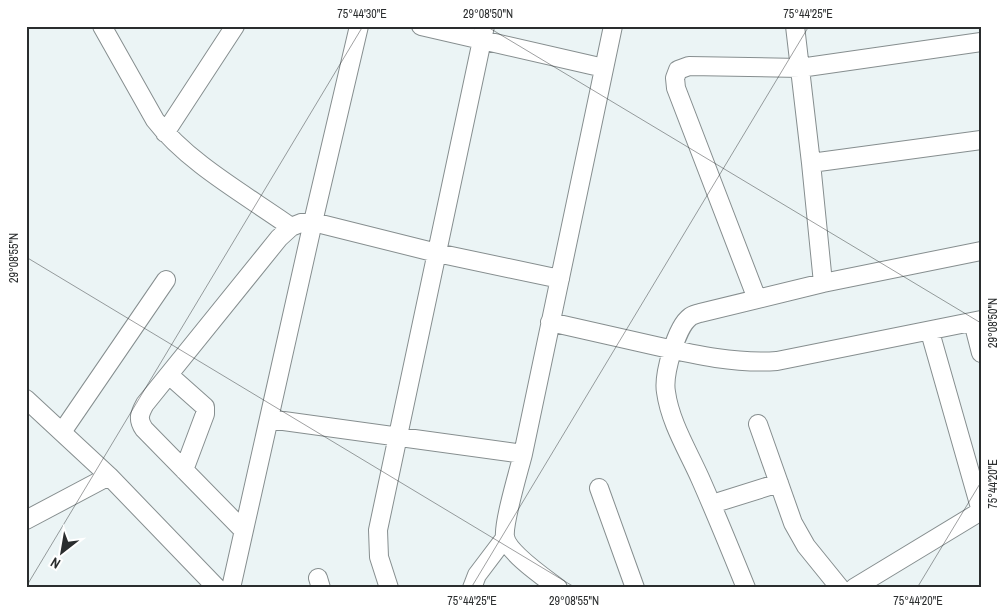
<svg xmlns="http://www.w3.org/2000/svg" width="1007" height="614" font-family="'Archivo Narrow',sans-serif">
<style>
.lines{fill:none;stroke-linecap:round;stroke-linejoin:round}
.minor-casing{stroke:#868e8f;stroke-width:20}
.minor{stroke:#fff;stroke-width:18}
.ticks{fill:none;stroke:#2a2d2e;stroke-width:1;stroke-opacity:0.45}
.neatline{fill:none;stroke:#2a2d2e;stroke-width:2}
.ticks-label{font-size:12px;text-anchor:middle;fill:#2a2d2e}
</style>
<rect width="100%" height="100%" fill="#ebf4f5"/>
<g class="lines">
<defs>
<path id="minor" d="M102 26 155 120C188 163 246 195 291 227
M421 26 604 68
M795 26 811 163 823 283
M165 133 235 26
M811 163 981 140
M757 299 676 88 675 78 678 70 689 66 800 68 981 42
M550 322C586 330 621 338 656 346 696 355 736 364 777 361L981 320
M973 322 981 353
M930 332 981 511
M169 375 205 407V414L184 470
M26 399 109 476 217 588
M269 419 523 454
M758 424 793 523 806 546 840 588
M62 432 166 280
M599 488 635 588
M712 504 779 483
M26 520 109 476
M243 530 144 429C137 419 140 413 145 404L279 238 291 227 301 223 313 222 437 253 560 279
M318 578 321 588
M231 588 313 222 359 26
M389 588 379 557 378 530 485 26
M472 588 477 575 505 538
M558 588C545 578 508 553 505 537 503 523 519 470 523 454L613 26
M746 588C731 551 716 514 700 478 688 451 670 422 666 392 663 376 676 327 690 317 692 315 697 314 700 313L823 283 981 251
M854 588 981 511"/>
</defs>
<use href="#minor" class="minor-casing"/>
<use href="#minor" class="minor"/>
</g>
<path class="ticks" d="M486 26 981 323M26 257 576 588M26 587 363 26M471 588 809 26M917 588 981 482"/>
<rect width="1007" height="614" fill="none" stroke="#ffffff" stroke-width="55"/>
<g transform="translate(62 552) rotate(211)" stroke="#ffffff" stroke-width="4" paint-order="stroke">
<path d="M0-4L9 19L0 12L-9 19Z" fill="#2a2d2e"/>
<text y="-8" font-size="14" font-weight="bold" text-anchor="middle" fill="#2a2d2e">N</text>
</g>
<rect x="28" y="28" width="952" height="558" class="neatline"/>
<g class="ticks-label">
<text x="362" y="18">75°44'30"E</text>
<text x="488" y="18">29°08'50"N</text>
<text x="808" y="18">75°44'25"E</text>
<text transform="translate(14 258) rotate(-90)" y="4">29°08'55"N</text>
<text transform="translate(993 323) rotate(-90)" y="4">29°08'50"N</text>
<text transform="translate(993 484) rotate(-90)" y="4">75°44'20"E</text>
<text x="472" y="605">75°44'25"E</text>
<text x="574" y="605">29°08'55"N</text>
<text x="918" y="605">75°44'20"E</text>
</g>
</svg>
